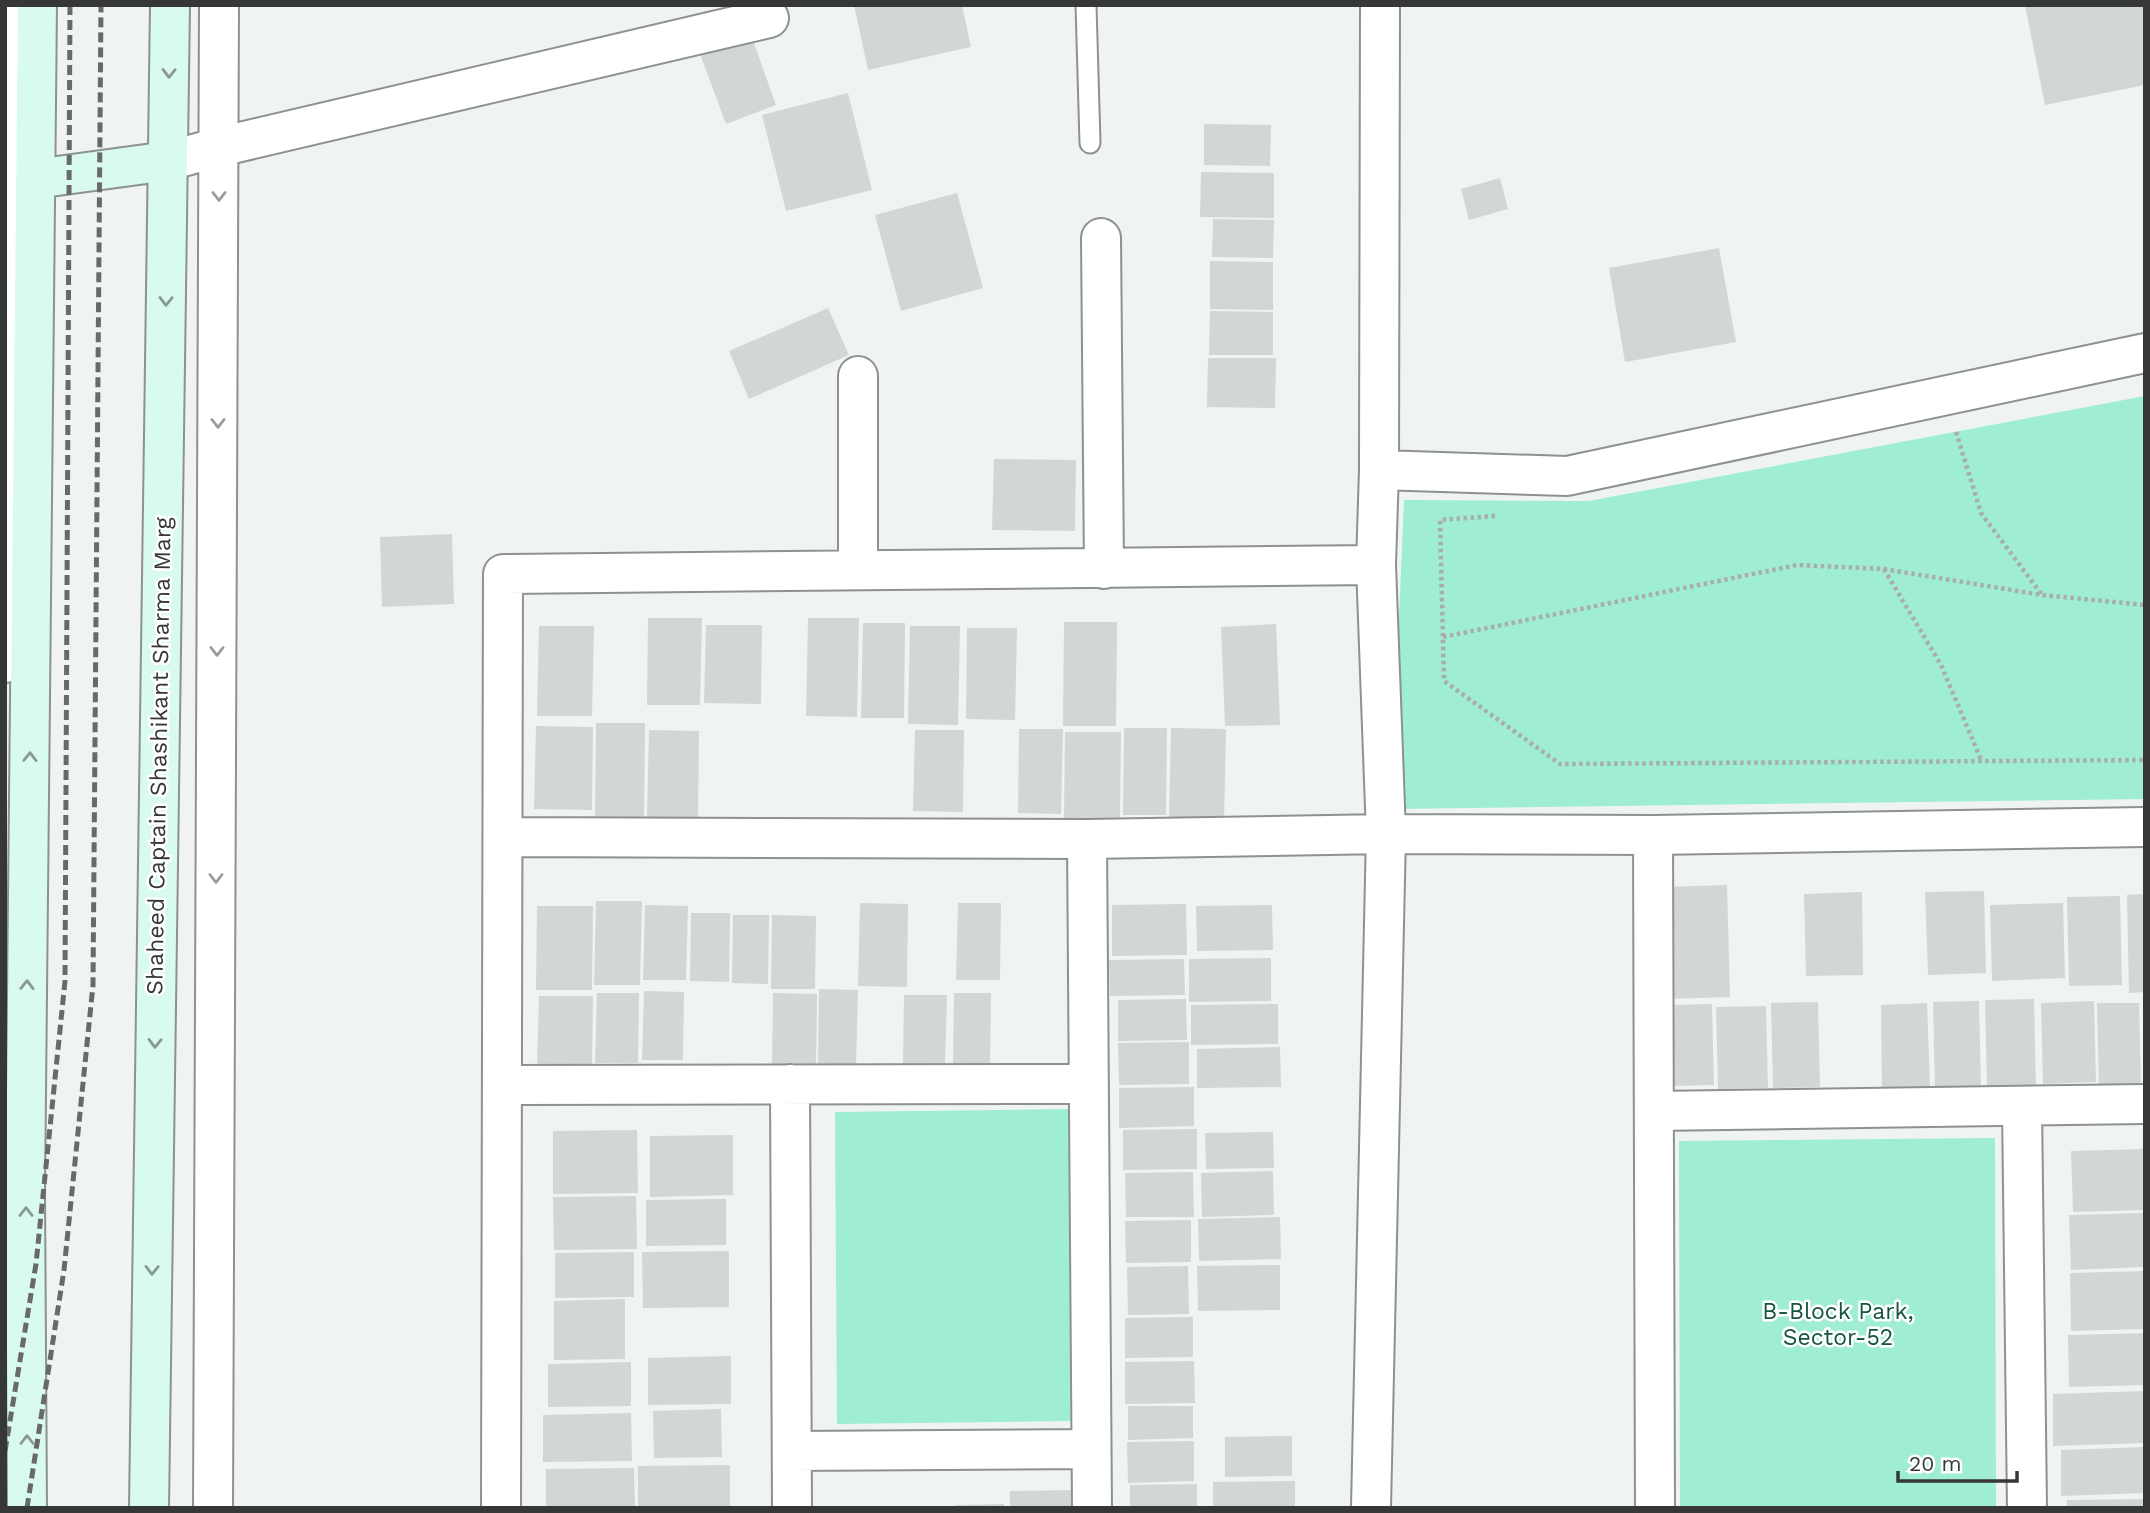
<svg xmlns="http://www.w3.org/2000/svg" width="2150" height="1513" font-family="'Work Sans',sans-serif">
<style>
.green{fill:#9fedd2}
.building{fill:#d2d6d4}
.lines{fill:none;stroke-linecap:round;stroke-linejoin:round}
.lane-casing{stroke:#8d9190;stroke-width:23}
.street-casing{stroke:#8d9190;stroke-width:42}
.secondary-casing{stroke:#8d9190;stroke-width:42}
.path{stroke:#a9adac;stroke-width:4.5;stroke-dasharray:3.5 3.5;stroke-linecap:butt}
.lane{stroke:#fff;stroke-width:19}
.street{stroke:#fff;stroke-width:38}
.secondary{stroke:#d9faef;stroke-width:38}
.rail{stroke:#686a69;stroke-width:5;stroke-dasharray:10 5;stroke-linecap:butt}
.oneway{stroke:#889893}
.oneway2{stroke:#9a9b9b}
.labels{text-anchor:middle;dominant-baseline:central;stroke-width:5;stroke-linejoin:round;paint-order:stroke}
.street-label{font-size:23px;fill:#363737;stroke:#fff}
.park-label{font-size:23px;fill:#135442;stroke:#fff}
</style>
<rect width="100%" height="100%" fill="#eff4f2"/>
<path class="green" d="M2145 396V799L1391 809 1404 500 1589 501Z
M1069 1109 1071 1421 837 1424 835 1112Z
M1995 1138 1996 1508H1680L1679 1141Z"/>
<path class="building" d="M854 5H962L971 47 868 70Z
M2025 5H2145V85L2045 105Z
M750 32 776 105 726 124 699 51Z
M848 93 872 190 786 211 762 115Z
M1204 124 1271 125 1270 166 1204 165Z
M1201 172 1274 173V218L1200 217Z
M1500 178 1508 209 1469 220 1461 189Z
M957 193 983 288 901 311 875 215Z
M1213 219 1274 220 1273 258 1212 257Z
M1719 248 1736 342 1625 362 1609 268Z
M1210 261 1273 262V310L1210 309Z
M828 308 849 355 749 399 729 351Z
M1210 311 1273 312V355H1209Z
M1208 358H1276L1275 408 1207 407Z
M994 459 1076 460 1075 531 992 530Z
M452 534 454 604 382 607 380 537Z
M648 618H702L700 705H647Z
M808 618H859L857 717 806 716Z
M1064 622H1117L1116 726H1063Z
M863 623H905L904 718H861Z
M1276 624 1280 725 1225 726 1221 627Z
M706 625H762L761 704 704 703Z
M539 626H594L592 716H537Z
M910 626H960L958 725 908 724Z
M967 628H1017L1015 720 966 719Z
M596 723H645L644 817H595Z
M536 726 593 727 592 810 534 809Z
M1124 728H1167L1166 815H1123Z
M1171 728 1226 729 1224 823 1169 822Z
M1019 729H1063L1061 814 1018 813Z
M649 730 699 731 698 819 647 818Z
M915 730H964L963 812 913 811Z
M1065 732H1121L1120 818H1064Z
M1727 885 1730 997 1666 999 1663 887Z
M1984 891 1986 973 1928 975 1925 892Z
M1862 892 1863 975 1806 976 1804 894Z
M2145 894V992L2129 993 2127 895Z
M2120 896 2122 985 2069 986 2067 897Z
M596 901H642L640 985H594Z
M860 903 908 904 907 987 858 986Z
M958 903H1001L1000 980H956Z
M2063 903 2065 978 1992 981 1990 905Z
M1186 904 1187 955 1112 956V905Z
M645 905 688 906 686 980H643Z
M1272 905 1273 950 1197 951 1196 906Z
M537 906H593L592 990H536Z
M691 913H730L729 982 690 981Z
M733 915H769L768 984 732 983Z
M772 915 816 916 815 989H771Z
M1271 958V1001L1189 1002V959Z
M1184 959 1185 995 1110 996 1109 960Z
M819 989 858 990 856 1066 818 1065Z
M644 991 684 992 683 1060H642Z
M597 993H639L638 1063H595Z
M773 993 817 994 816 1069H772Z
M954 993H991L990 1065 953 1064Z
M904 995H947L945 1066 903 1065Z
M539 996H593L592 1067 537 1066Z
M1186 999 1187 1040 1118 1041V1000Z
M2034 999 2036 1088 1987 1089 1985 1000Z
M1979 1001 1981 1089 1935 1090 1933 1002Z
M2094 1001 2096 1082 2043 1084 2041 1003Z
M1818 1002 1820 1087 1773 1088 1771 1003Z
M1927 1003 1930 1086 1882 1088 1881 1005Z
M2097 1003H2139L2141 1090 2099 1091Z
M1278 1004V1044L1191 1045V1005Z
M1712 1004 1714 1085 1673 1086 1671 1005Z
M1766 1006 1768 1088 1718 1089 1716 1007Z
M1189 1042V1084L1119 1085 1118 1043Z
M1280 1047 1281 1087 1197 1088V1049Z
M1194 1087V1126L1119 1128V1088Z
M1197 1129V1169L1123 1170V1130Z
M637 1130 638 1193 553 1194V1131Z
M1273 1132 1274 1168 1206 1169 1205 1133Z
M733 1135V1195L650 1197V1136Z
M2145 1149V1210L2073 1212 2071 1151Z
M1273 1171 1274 1215 1202 1217 1201 1173Z
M1193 1172 1194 1217H1126L1125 1173Z
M636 1196 637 1249 554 1250 553 1197Z
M726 1199V1245L646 1246V1200Z
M2145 1213V1267L2071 1270 2069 1215Z
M1280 1217 1281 1259 1199 1261 1198 1219Z
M1191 1220V1262L1126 1263 1125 1221Z
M729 1251V1307L643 1308 642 1252Z
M634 1252V1297L555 1298V1253Z
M1280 1265V1310L1198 1311 1197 1266Z
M1188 1266 1189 1314 1128 1315 1127 1267Z
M2145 1271V1329L2071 1331 2070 1273Z
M625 1299V1359L554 1360V1301Z
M1193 1317V1357L1125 1358V1318Z
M2145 1333V1385L2069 1387 2068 1335Z
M731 1356V1404L648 1405V1358Z
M1194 1361 1195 1403 1125 1404V1362Z
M631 1362V1406L548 1407V1364Z
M2145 1391V1443L2053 1446V1394Z
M1128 1406H1193V1438L1128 1440Z
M721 1409 722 1457 654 1458 653 1411Z
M631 1413 632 1461 543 1462V1415Z
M1292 1436V1476L1225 1477V1437Z
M1194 1441V1481L1128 1483 1127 1442Z
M2145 1447V1493L2061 1496V1450Z
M730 1465V1508H638V1466Z
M634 1468 635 1508H546V1469Z
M1295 1481V1508H1213V1482Z
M1197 1484V1508H1130V1485Z
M1077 1490 1078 1508H1010V1491Z
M2145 1499V1508H2067V1500Z
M1004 1504V1508H956V1505Z"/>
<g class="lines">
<defs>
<path id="lane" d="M1086 5 1090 143"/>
<path id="street" d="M168 161 219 147 769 18
M1101 238 1104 569
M1379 470 1567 476 2145 353
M858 570V376
M5 663 14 531 6 377 10 173 8 5
M1653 835 1655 1508
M503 837 1087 839 1386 834 1653 835 2145 827
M1087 839 1092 1508
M790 1084 792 1508
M503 1085 1089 1084
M2022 1106 2027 1508
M1654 1111 2145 1104
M792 1451 1091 1449
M213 1508 219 5
M501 1508 503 574 1376 565
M1371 1508 1386 834 1376 565 1379 470 1380 5"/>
<path id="secondary" d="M35 179 168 161
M27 1508 25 1192 37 5
M149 1508 170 5"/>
</defs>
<use href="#lane" class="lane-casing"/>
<use href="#street" class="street-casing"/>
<use href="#secondary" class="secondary-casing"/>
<path class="path" d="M1956 432 1981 513 2042 595
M1495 516 1440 520 1444 681 1560 764 2145 760
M1884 569 1941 665 1982 762
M1443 637 1797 565 1884 569 2042 595 2145 605"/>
<use href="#lane" class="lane"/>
<use href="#street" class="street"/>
<use href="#secondary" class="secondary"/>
<path class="rail" d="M5 1451 36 1264 65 981 70 5
M27 1508 64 1270 93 985 101 5"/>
</g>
<defs><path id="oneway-chevron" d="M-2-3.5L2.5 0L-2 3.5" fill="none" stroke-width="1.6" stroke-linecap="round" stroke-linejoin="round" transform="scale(1.75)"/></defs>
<g class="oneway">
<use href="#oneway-chevron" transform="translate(169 73) rotate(91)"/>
<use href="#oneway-chevron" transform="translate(166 301) rotate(91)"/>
<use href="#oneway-chevron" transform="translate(30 757) rotate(-89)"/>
<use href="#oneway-chevron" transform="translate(27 985) rotate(-89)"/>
<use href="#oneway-chevron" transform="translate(155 1043) rotate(91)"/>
<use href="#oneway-chevron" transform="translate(26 1212) rotate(-90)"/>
<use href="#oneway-chevron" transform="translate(152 1270) rotate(91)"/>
<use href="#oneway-chevron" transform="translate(27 1440) rotate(-90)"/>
</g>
<g class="oneway2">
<use href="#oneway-chevron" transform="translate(219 196) rotate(90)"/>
<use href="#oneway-chevron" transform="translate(218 423) rotate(90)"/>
<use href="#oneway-chevron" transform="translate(217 651) rotate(90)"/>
<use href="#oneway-chevron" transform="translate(216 878) rotate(90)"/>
</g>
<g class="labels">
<g class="street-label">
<text transform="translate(159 756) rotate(-89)">Shaheed Captain Shashikant Sharma Marg</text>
</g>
<g class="park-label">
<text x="1838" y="1311">B-Block Park,<tspan x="1838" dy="26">Sector-52</tspan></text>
</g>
</g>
<rect width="2150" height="1513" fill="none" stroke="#363737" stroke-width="14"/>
<path d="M1898 1471v10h119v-10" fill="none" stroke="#363737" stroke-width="3.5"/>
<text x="1909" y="1471" font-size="21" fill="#363737" stroke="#ffffff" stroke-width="5" paint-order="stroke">20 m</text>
</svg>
